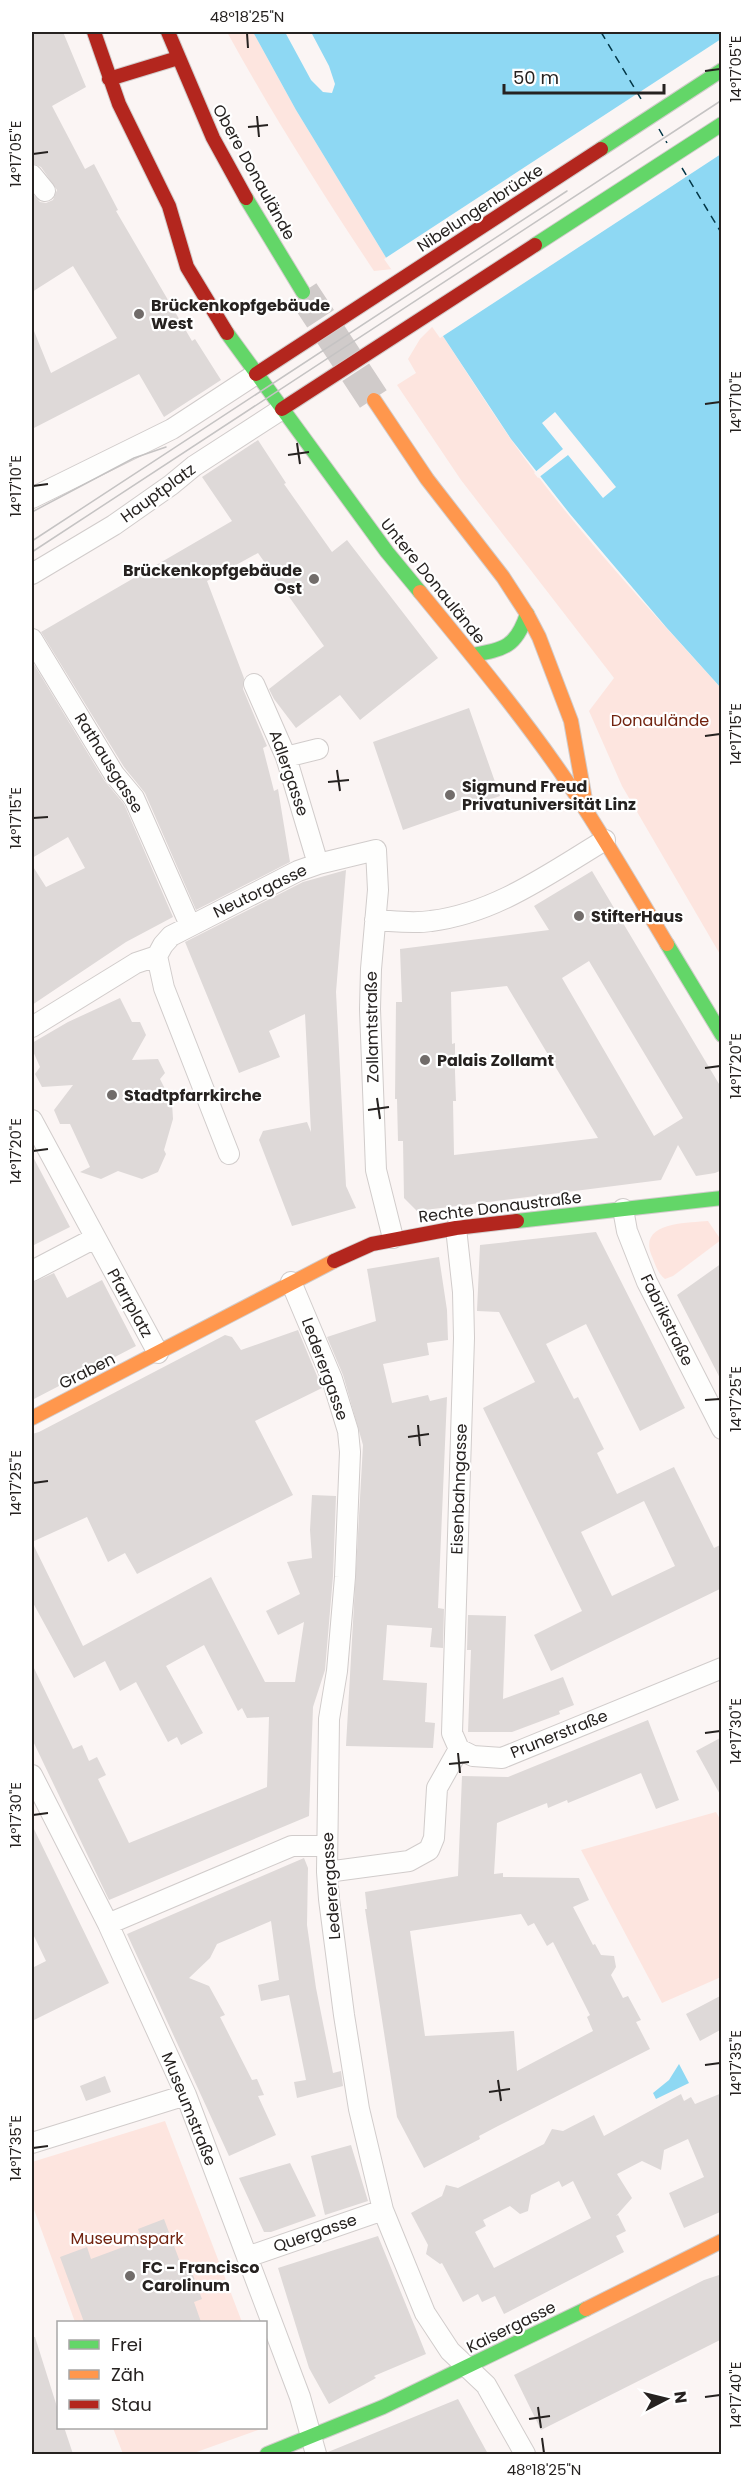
<svg xmlns="http://www.w3.org/2000/svg" width="753" height="2486" font-family="Poppins,sans-serif">
<style>
.green{fill:#fde5df}
.water{fill:#8ed8f3}
.pier{fill:#fbf5f4}
.lines{fill:none;stroke-linecap:round;stroke-linejoin:round}
.ferry{stroke:#023646;stroke-width:1.5;stroke-dasharray:8 6;stroke-linecap:butt}
.building{fill:#ded9d8;fill-rule:evenodd}
.primary-tunnel{stroke:#d0cbca;stroke-width:32;stroke-dasharray:32 16;stroke-linecap:butt}
.street-casing{stroke:#d1cccb;stroke-width:22}
.fast-casing{stroke:#d1cccb;stroke-width:16}
.slow-casing{stroke:#d1cccb;stroke-width:16}
.jam-casing{stroke:#d1cccb;stroke-width:16}
.street{stroke:#fefefd;stroke-width:20}
.fast{stroke:#63d668;stroke-width:14}
.slow{stroke:#ff974d;stroke-width:14}
.jam{stroke:#b3261e;stroke-width:14}
.tram{stroke:#c5c3c3;stroke-width:1.5}
.ticks{fill:none;stroke:#262220;stroke-width:2}
.poi-dot{fill:#716c6a;stroke:#fff;stroke-width:2}
.labels{text-anchor:middle;dominant-baseline:central;stroke-width:4.5;stroke-linejoin:round;paint-order:stroke}
.street-label{font-size:16px;fill:#262220;stroke:#fff}
.poi-label{font-size:16px;font-weight:bold;fill:#262220;stroke:#fff;text-anchor:start}
.park-label{font-size:16px;fill:#71230f;stroke:#fff}
.neatline{fill:none;stroke:#262220;stroke-width:2}
.ticks-label{font-size:15px;text-anchor:middle;fill:#262220}
</style>
<rect width="100%" height="100%" fill="#fbf5f4"/>
<path class="green" d="M227 32H253L296 110 393 269 374 271C322 193 272 114 227 32Z
M435 324C460 362 484 400 510 438 571 525 649 609 721 688V956L622 786 589 711 614 678 461 480 397 385 416 373 408 359 420 339Z
M708 1221 721 1240 673 1276 665 1279C657 1273 655 1263 651 1254 639 1222 688 1223 708 1221Z
M716 1812 722 1823 721 1977 662 2003 581 1850Z
M165 2121 242 2322H75L32 2204V2162Z
M113 2428H264L191 2454H123Z"/>
<path class="water" d="M253 32H721V688L666 627 570 514 511 439 435 324 393 269 296 110Z
M679 2064 689 2083 656 2099 653 2093 669 2080Z"/>
<path class="pier" d="M285 32H311L329 66 335 84 332 93 323 92 311 80Z
M721 39V154L440 338 384 259Z
M555 412 616 487 603 498 568 455 538 478 534 473 563 449 542 423Z"/>
<g class="lines">
<path class="ferry" d="M601 32 644 104
M659 129 667 143
M682 168 722 234"/>
</g>
<path class="building" d="M32 32H63L86 87 52 106 85 169 94 164 118 210 116 211 192 341 195 339 221 380 164 417 139 374 32 429V326L51 373 117 338 73 266 32 292V193L40 202 46 203 53 200 57 190 41 167 32 163Z
M258 440 286 483 284 484 332 552 347 540 438 658 360 720 340 695 296 728 274 699 269 689 324 646 258 553 207 581 244 678 243 689 267 746 263 748 274 791 278 789 290 862 196 910 145 793 124 767 41 632 232 521 202 477Z
M32 661 104 780 124 804 173 917 126 942 32 1005V865L46 887 85 868 68 837 32 858Z
M469 708 500 796 403 830 373 742Z
M346 870 336 992 346 1186 356 1208 292 1226 259 1140 263 1131 307 1122 311 1132 305 1014 269 1031 280 1057 239 1073 185 942 303 882Z
M592 871 722 1089V1170L715 1173 696 1176 678 1145 661 1180 417 1211 404 1198 403 1141H398L397 1099H395L396 1002H402L400 949 549 930 534 906ZM589 961 683 1118 654 1136 562 978ZM507 986 598 1138 454 1155 453 1101H456L455 1072V1043L452 1044 451 992Z
M120 998 132 1022H140L146 1035 132 1060 158 1059 165 1073 160 1079 172 1103 173 1119 164 1150 166 1154 158 1172 142 1179 118 1171 101 1179 80 1172 90 1167 70 1124H60L54 1110 73 1085 42 1087 35 1074 40 1067 32 1049V1043L68 1022Z
M32 1155 70 1227 32 1246Z
M596 1232 685 1408 640 1431 586 1324 546 1344 574 1399 578 1397 604 1449 597 1453 617 1494 674 1467 714 1548 722 1544V1588L551 1671 534 1635 582 1611 483 1408 535 1382 499 1312 477 1311 480 1245ZM644 1501 675 1566 612 1596 581 1532Z
M439 1257 447 1310 448 1340 427 1343 429 1355 383 1364 392 1403 428 1395 430 1401 447 1397 438 1608 444 1609 443 1648 430 1647 432 1628 387 1625 383 1680 427 1683 425 1722 435 1723 433 1748 346 1746 363 1445 343 1375 327 1337 376 1321 367 1269Z
M722 1263V1382L677 1295Z
M54 1273 67 1298 102 1280 136 1346 32 1400V1283Z
M298 1330 322 1388 255 1421 293 1495 137 1574 125 1553 108 1562 87 1517 32 1542 83 1646 211 1577 265 1682H295L304 1622 278 1635 266 1611 300 1594 287 1562 312 1558 310 1530 312 1495 336 1496 333 1576 325 1670 313 1707 309 1816 109 1900 32 1739V1664L73 1749 82 1745 89 1761 97 1757 106 1775 98 1779 129 1843 267 1787 269 1717 247 1718 242 1708 238 1711 204 1645 166 1666 203 1733 181 1745 177 1737 168 1742 136 1682 120 1691 105 1661 74 1678 32 1601V1434L39 1432 225 1335 232 1337 241 1350Z
M468 1615 506 1616 503 1699 563 1677 574 1705 559 1711 560 1714 512 1732H468L471 1650H467Z
M648 1720 679 1800 656 1809 641 1773 568 1803 567 1800 548 1808 547 1803 497 1823 494 1874 503 1873V1877L579 1878 589 1900 573 1907 593 1945 595 1944 601 1955 614 1956 616 1967 611 1975 623 1998 628 1996 641 2020 636 2022 650 2049 498 2126 479 2136 480 2139 424 2168 397 2117 365 1909H367L365 1892 458 1876 462 1776 508 1777ZM521 1914 528 1926 534 1923 547 1946 553 1942 590 2015 587 2017 593 2031 517 2071 514 2031 425 2036 410 1931Z
M722 1737V1798L696 1751Z
M32 1825 109 1983 32 2021V1968L46 1961 32 1932Z
M304 1858 308 1868 307 1925 316 1988 333 2073 341 2071 343 2086 297 2098 294 2082 306 2080 289 1995 261 2001 258 1985 279 1980 271 1921 217 1944 210 1958 189 1978 209 1986 225 2015 220 2017 252 2080 257 2079 264 2095 258 2096 276 2135 229 2156 127 1934Z
M722 1995V2029L700 2041 686 2014Z
M105 2076 111 2092 86 2101 80 2086Z
M722 2093V2216L720 2212 684 2228 669 2193 704 2177 688 2139 664 2150 661 2170 642 2161 617 2174 632 2198 616 2216 618 2215 626 2231 616 2236 624 2252 504 2314 495 2296 482 2302 478 2294 463 2302 442 2263 440 2264 426 2254 428 2245 411 2213 442 2196 446 2185 458 2188 544 2144 552 2129 563 2131 594 2115 604 2136 681 2094 684 2101 691 2097 695 2104ZM559 2181 562 2187 573 2181 591 2218 494 2268 475 2232 486 2226 483 2220 510 2206 520 2214 528 2211 531 2195Z
M351 2145 368 2201 325 2215 311 2156Z
M290 2163 316 2216 271 2232H264L239 2178Z
M164 2219 183 2270 190 2267 202 2299 194 2302 201 2322H84L60 2257 87 2247 91 2259 142 2240 138 2229Z
M378 2236 426 2354 374 2376 376 2378 329 2404 309 2368 278 2268Z
M722 2274V2339L541 2430 514 2375 704 2280Z
M32 2337H35L58 2410V2427H64L73 2454H32Z
M458 2399 488 2454H328V2452Z"/>
<g class="lines">
<path class="primary-tunnel" d="M303 292 374 400"/>
<defs>
<path id="street" d="M32 175 45 191
M32 498 172 429 256 374
M32 574 114 525 171 485 194 466 282 409
M32 639 114 774 134 798 190 925
M254 684 286 757 318 864
M286 757 318 749
M375 920C394 921 412 924 431 921 496 913 550 873 605 840
M157 956 163 945 171 936 298 871 318 864 376 850 378 890 371 969 370 1009 376 1170 393 1238
M157 956 164 988 229 1154
M32 1027 136 963 157 956
M32 1120 158 1353
M623 1209 627 1231 647 1282 722 1429
M456 1228 463 1292 464 1338 452 1733 459 1749
M32 1271 95 1238
M291 1282 332 1379 348 1431 350 1452 345 1577 337 1671 329 1719 327 1872 329 1899 344 2015 359 2109 383 2210 425 2313 450 2351 486 2385 525 2454
M32 1775 108 1924 186 2095 300 2397 316 2454
M327 1872 409 1861 429 1850 434 1838 437 1788 459 1749 473 1756 502 1758 722 1668
M108 1924 292 1846H327
M32 2143 186 2095
M247 2257 383 2210"/>
<path id="fast" d="M601 149 722 70
M246 198 303 292
M535 245 722 124
M227 333 387 552 420 592
M472 655C505 649 516 647 527 614
M667 944 722 1035
M517 1221 722 1198
M267 2454 383 2407 586 2309"/>
<path id="slow" d="M374 400 427 479 503 577 527 614 539 637 571 721 586 805
M420 592C470 653 521 714 566 780 602 833 634 889 667 944
M32 1418 334 1261
M586 2309 722 2241"/>
<path id="jam" d="M94 32 119 104 169 206 187 267 227 333
M168 32 213 138 246 198
M109 79 178 58
M256 374 601 149
M282 409 535 245
M334 1261 372 1244 456 1228 517 1221"/>
</defs>
<use href="#street" class="street-casing"/>
<use href="#fast" class="fast-casing"/>
<use href="#slow" class="slow-casing"/>
<use href="#jam" class="jam-casing"/>
<use href="#street" class="street"/>
<use href="#fast" class="fast"/>
<use href="#slow" class="slow"/>
<use href="#jam" class="jam"/>
<path class="tram" d="M32 512 134 458 166 447
M32 541 567 191
M32 552 722 100"/>
</g>
<path class="ticks" d="M247 33 248 48M705 71 720 69M257 116 259 137M248 127 268 125M33 154 48 152M705 404 720 402M297 443 300 464M288 455 309 452M33 486 48 484M705 736 720 734M337 770 340 791M328 782 349 780M33 818 48 817M705 1068 720 1066M377 1098 380 1119M368 1110 389 1107M33 1151 48 1149M705 1400 720 1399M418 1425 420 1446M408 1437 429 1434M33 1483 48 1481M705 1733 720 1731M458 1753 460 1773M449 1764 469 1762M33 1815 48 1813M705 2065 720 2063M498 2080 501 2101M489 2092 510 2089M33 2148 48 2146M705 2397 720 2395M538 2407 541 2428M529 2419 550 2416M542 2438 544 2453"/>
<g class="poi-dot">
<circle cx="139" cy="314" r="6"/>
<circle cx="314" cy="579" r="6"/>
<circle cx="450" cy="795" r="6"/>
<circle cx="579" cy="916" r="6"/>
<circle cx="425" cy="1060" r="6"/>
<circle cx="112" cy="1095" r="6"/>
<circle cx="130" cy="2276" r="6"/>
</g>
<g class="labels">
<g class="street-label">
<text transform="translate(254 172) rotate(61)">Obere Donaulände</text>
<text transform="translate(480 208) rotate(-33)">Nibelungenbrücke</text>
<text transform="translate(158 493) rotate(-36)">Hauptplatz</text>
<text transform="translate(433 581) rotate(51)">Untere Donaulände</text>
<text transform="translate(109 763) rotate(58)">Rathausgasse</text>
<text transform="translate(289 773) rotate(71)">Adlergasse</text>
<text transform="translate(260 891) rotate(-26)">Neutorgasse</text>
<text transform="translate(372 1027) rotate(-91)">Zollamtstraße</text>
<text transform="translate(500 1207) rotate(-7)">Rechte Donaustraße</text>
<text transform="translate(130 1303) rotate(61)">Pfarrplatz</text>
<text transform="translate(667 1320) rotate(64)">Fabrikstraße</text>
<text transform="translate(325 1369) rotate(70)">Lederergasse</text>
<text transform="translate(87 1371) rotate(-27)">Graben</text>
<text transform="translate(459 1489) rotate(-88)">Eisenbahngasse</text>
<text transform="translate(559 1734) rotate(-22)">Prunerstraße</text>
<text transform="translate(331 1886) rotate(-94)">Lederergasse</text>
<text transform="translate(189 2109) rotate(68)">Museumstraße</text>
<text transform="translate(315 2233) rotate(-19)">Quergasse</text>
<text transform="translate(511 2327) rotate(-26)">Kaisergasse</text>
</g>
<g class="poi-label">
<text x="151" y="305">Brückenkopfgebäude<tspan x="151" dy="18">West</tspan></text>
<text x="302" y="570" text-anchor="end">Brückenkopfgebäude<tspan x="302" dy="18">Ost</tspan></text>
<text x="462" y="786">Sigmund Freud<tspan x="462" dy="18">Privatuniversität Linz</tspan></text>
<text x="591" y="916">StifterHaus</text>
<text x="437" y="1060">Palais Zollamt</text>
<text x="124" y="1095">Stadtpfarrkirche</text>
<text x="142" y="2267">FC - Francisco<tspan x="142" dy="18">Carolinum</tspan></text>
</g>
<g class="park-label">
<text x="660" y="720">Donaulände</text>
<text x="127" y="2238">Museumspark</text>
</g>
</g>
<rect width="753" height="2486" fill="none" stroke="#ffffff" stroke-width="66"/>
<rect x="57" y="2321" width="210" height="108" fill="#ffffff" stroke="#a8a7a6" stroke-width="1.5"/>
<rect x="69" y="2340" width="30" height="9" fill="#63d668" stroke="#a8a7a6" stroke-width="1.5"/>
<text x="111" y="2351" font-size="18" fill="#262220">Frei</text>
<rect x="69" y="2370" width="30" height="9" fill="#ff974d" stroke="#a8a7a6" stroke-width="1.5"/>
<text x="111" y="2381" font-size="18" fill="#262220">Zäh</text>
<rect x="69" y="2400" width="30" height="9" fill="#b3261e" stroke="#a8a7a6" stroke-width="1.5"/>
<text x="111" y="2411" font-size="18" fill="#262220">Stau</text>
<g transform="translate(666 2399) rotate(83)" stroke="#ffffff" stroke-width="4.5" paint-order="stroke">
<path d="M0-4.5L10 22L0 15L-10 22Z" fill="#262220"/>
<text y="-9" font-size="16" font-weight="bold" text-anchor="middle" fill="#262220">N</text>
</g>
<path d="M504 84v9h160v-9" fill="none" stroke="#262220" stroke-width="3"/>
<text x="513" y="84" font-size="18" fill="#262220" stroke="#ffffff" stroke-width="4.5" paint-order="stroke">50 m</text>
<rect x="33" y="33" width="687" height="2420" class="neatline"/>
<g class="ticks-label">
<text x="247" y="22">48°18'25"N</text>
<text transform="translate(736 69) rotate(-90)" y="5">14°17'05"E</text>
<text transform="translate(16 154) rotate(-90)" y="5">14°17'05"E</text>
<text transform="translate(736 402) rotate(-90)" y="5">14°17'10"E</text>
<text transform="translate(16 486) rotate(-90)" y="5">14°17'10"E</text>
<text transform="translate(736 734) rotate(-90)" y="5">14°17'15"E</text>
<text transform="translate(16 818) rotate(-90)" y="5">14°17'15"E</text>
<text transform="translate(736 1066) rotate(-90)" y="5">14°17'20"E</text>
<text transform="translate(16 1151) rotate(-90)" y="5">14°17'20"E</text>
<text transform="translate(736 1399) rotate(-90)" y="5">14°17'25"E</text>
<text transform="translate(16 1483) rotate(-90)" y="5">14°17'25"E</text>
<text transform="translate(736 1731) rotate(-90)" y="5">14°17'30"E</text>
<text transform="translate(16 1815) rotate(-90)" y="5">14°17'30"E</text>
<text transform="translate(736 2063) rotate(-90)" y="5">14°17'35"E</text>
<text transform="translate(16 2148) rotate(-90)" y="5">14°17'35"E</text>
<text transform="translate(736 2395) rotate(-90)" y="5">14°17'40"E</text>
<text x="544" y="2475">48°18'25"N</text>
</g>
</svg>
